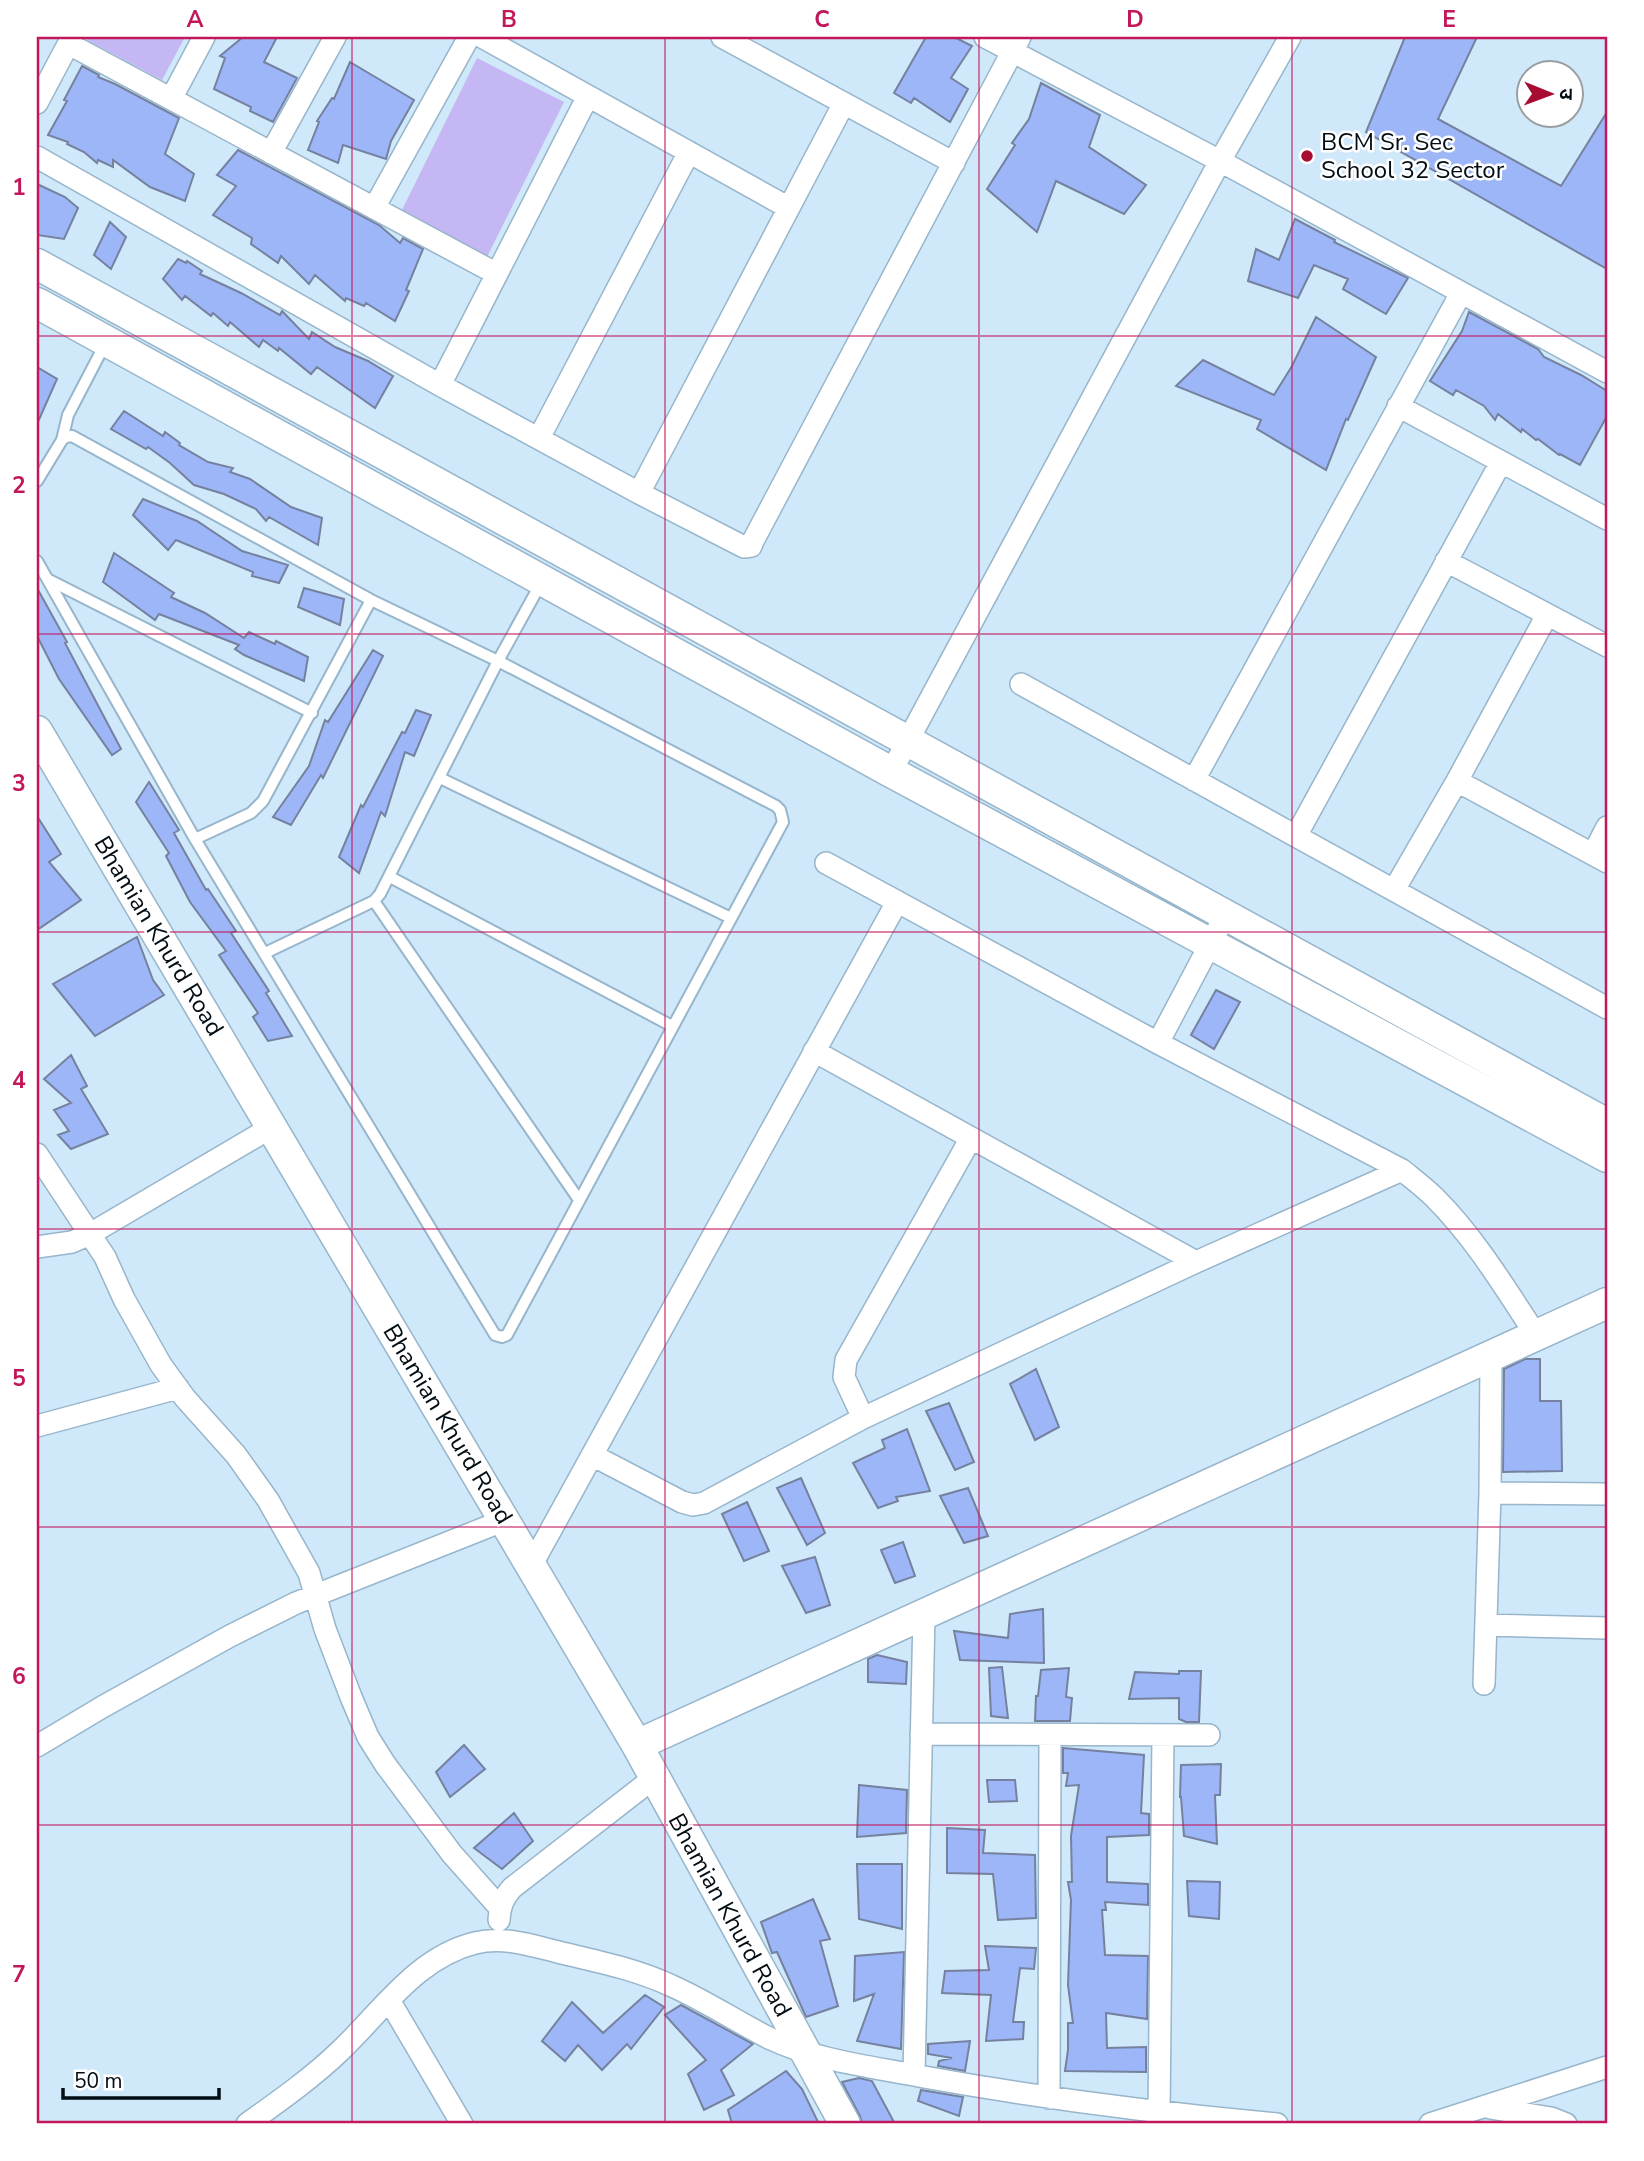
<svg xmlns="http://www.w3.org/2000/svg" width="1644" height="2161" font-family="'Nunito Sans','Noto Sans Devanagari',sans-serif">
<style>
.green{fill:#c5b7f3}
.building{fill:#9cb6f8;stroke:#75819e;stroke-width:2}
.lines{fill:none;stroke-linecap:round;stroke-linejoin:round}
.lane-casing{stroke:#97b5cb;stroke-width:14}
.street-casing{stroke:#97b5cb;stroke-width:24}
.secondary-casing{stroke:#97b5cb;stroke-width:33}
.lane{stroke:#fff;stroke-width:10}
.street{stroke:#fff;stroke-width:21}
.secondary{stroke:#fff;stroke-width:30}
.grid{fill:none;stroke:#c2185b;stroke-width:2;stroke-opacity:0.55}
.poi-dot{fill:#a70d33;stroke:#fff;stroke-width:2.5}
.labels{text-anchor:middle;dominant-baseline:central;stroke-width:5;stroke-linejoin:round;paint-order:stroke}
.poi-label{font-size:24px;fill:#030d14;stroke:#fff;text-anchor:start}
.street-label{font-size:24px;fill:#030d14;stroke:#fff}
.neatline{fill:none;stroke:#c2185b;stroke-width:2.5}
.grid-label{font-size:23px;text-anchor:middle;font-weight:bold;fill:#c2185b}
</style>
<rect width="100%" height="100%" fill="#cfe8fa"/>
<path class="green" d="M89 37H185L162 80 87 40Z
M477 58 564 102 487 257 400 214Z"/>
<path class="building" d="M243 37H277L264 62 297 78 273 122 250 111 251 107 214 89 225 58 220 56Z
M926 37H954L972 46 951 78 968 89 950 122 914 98 911 103 894 93Z
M1405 37H1477L1438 119 1561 186 1607 112V269L1366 132Z
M350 62 414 100 391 141 386 159 343 145 338 163 308 150 319 122 317 121 332 98 334 99Z
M82 66 99 75 98 77 115 84 179 118 165 154 194 174 185 201 150 187 113 160V167L98 160 97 163 84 152 67 144 68 142 48 135 67 101 64 100Z
M1041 83 1100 115 1089 147 1146 185 1124 214 1056 181 1037 232 987 189 1015 145 1012 143 1029 119Z
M238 150 379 225 400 243 403 238 423 249 406 290 409 291 395 321 366 303 364 306 346 298 345 301 315 275 309 284 281 256 278 263 251 244 252 238 213 215 236 186 217 175Z
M37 184 65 197 78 208 64 239 37 235Z
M1295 219 1335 240 1334 242 1408 278 1386 314 1343 289 1348 279 1314 265 1298 298 1248 281 1256 249 1279 260Z
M110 222 126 237 111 269 94 255Z
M178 259 186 263 187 261 202 271 200 274 241 293 280 315 282 311 309 339 312 332 335 347 368 361 393 376 375 408 317 367 311 374 279 348 278 351 263 340 259 347 230 322 228 326 213 313 211 316 185 296 182 300 163 279Z
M1469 312 1538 349 1544 357 1581 375 1607 391V416L1580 465 1560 454 1559 455 1538 439 1536 440 1522 429 1521 432 1498 414 1495 420 1484 406 1456 390 1453 395 1430 381 1462 331Z
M1316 317 1376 357 1348 420 1346 419 1326 470 1257 429 1261 420 1176 386 1203 360 1274 395 1292 366Z
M37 367 57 379 37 424Z
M124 411 163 436 165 432 180 443 179 445 208 462 233 468 230 472 250 479 291 507 322 518 318 545 269 517 266 521 256 509 224 494 194 485 170 463 148 447 146 449 111 429Z
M143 499 197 521 242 551 288 565 279 583 252 576 253 572 176 540 168 550 133 515Z
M114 553 174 593 171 597 205 613 244 638 249 632 275 644 276 641 308 657 304 681 244 655 235 649 239 645 159 614 155 620 103 582Z
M37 588 67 642 65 643 121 749 112 755 59 679 37 636Z
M304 588 344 599 340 625 298 607Z
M373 650 383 656 323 778 321 775 291 825 273 817 309 766 325 720 328 722Z
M416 710 431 715 414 756 405 752 385 816 381 812 359 873 339 857 361 805 363 807 402 732 405 733Z
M149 782 179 830 174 833 206 890 208 889 236 931 231 933 269 991 266 993 292 1036 268 1041 253 1017 258 1013 219 955 226 951 190 902 166 856 169 853 136 802Z
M37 816 61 854 49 862 81 900 37 930Z
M137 937 153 980 164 995 95 1036 53 984Z
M1216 990 1240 1002 1214 1049 1191 1035Z
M71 1055 87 1086 81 1089 108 1134 71 1149 58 1135 69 1131 54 1110 71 1103 44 1079Z
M1525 1359H1540V1401H1561L1562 1471 1503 1472 1504 1369Z
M1036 1369 1059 1427 1035 1440 1010 1384Z
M949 1403 974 1462 955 1470 926 1411Z
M907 1429 930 1491 896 1497 898 1501 878 1508 853 1463 885 1448 882 1440Z
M801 1478 825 1533 807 1545 777 1488Z
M968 1488 988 1536 964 1543 940 1496Z
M747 1502 769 1551 744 1561 722 1514Z
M903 1542 915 1576 895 1583 881 1550Z
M815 1557 830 1605 806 1613 782 1566Z
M1043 1609 1044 1663 960 1660 954 1631 1008 1638 1010 1614Z
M877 1655 907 1662 906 1684 868 1682V1659Z
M1002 1667 1008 1718 991 1716 989 1668Z
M1069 1668 1066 1697 1072 1698 1070 1721H1035L1036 1696H1038L1041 1670Z
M1179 1671H1201L1199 1722H1186L1179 1719V1698L1129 1699 1135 1672 1179 1674Z
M464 1745 485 1769 450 1797 436 1772Z
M1063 1748 1144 1755 1141 1813 1149 1814V1835L1107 1837V1882L1148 1884V1905L1105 1902 1106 1910H1102L1105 1955 1148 1956 1147 2019 1106 2013 1107 2048 1146 2047V2072L1065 2071 1068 2050V2023H1073L1068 1985 1071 1900 1068 1882H1072L1071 1836 1079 1785 1066 1786 1068 1773H1063Z
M1221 1764 1220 1795H1215L1217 1844 1184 1836 1181 1797H1180L1181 1765Z
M987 1780H1015L1017 1801 989 1802Z
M859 1785 907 1790 906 1833 857 1837Z
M514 1813 533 1841 502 1869 474 1848Z
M947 1828 985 1830 983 1853 1035 1855 1036 1918 998 1920 993 1874 947 1873Z
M857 1864H902V1929L859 1919Z
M1187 1881 1220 1882 1219 1919 1189 1916Z
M813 1899 830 1939 820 1941 838 2006 806 2017 777 1952 772 1953 761 1922Z
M985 1946 1036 1948 1034 1969 1020 1968 1013 2022H1024L1023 2039 986 2041 991 1995 942 1993 945 1971 989 1970Z
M904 1952 901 2049 857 2041 874 1994 854 2001 855 1956Z
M645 1995 664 2007 631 2049 627 2044 602 2070 578 2045 565 2061 542 2041 572 2002 603 2033Z
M681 2005 753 2044 721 2070 734 2095 704 2110 688 2074 706 2060 665 2015Z
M970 2041 965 2071 938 2066 939 2061 952 2058 928 2054V2044Z
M786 2071 802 2089 819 2124H732L728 2110Z
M859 2078 872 2081 895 2124H862L860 2116 842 2082Z
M921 2090 963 2097 959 2116 918 2101Z"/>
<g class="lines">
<defs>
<path id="lane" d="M62 440 68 415 105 344
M37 481 62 440 66 437 72 436 371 600 498 661 776 806 780 810 783 822 507 1335 502 1337 495 1335 195 839 37 561
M49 580 312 713
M440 778 731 918
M195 839 251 813 263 801 371 600
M390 877 672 1026
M374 901 579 1200
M265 953 374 901 380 894 498 661 541 583"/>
<path id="street" d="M482 37 789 208
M722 37 954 163
M985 37 1220 161 1607 372
M69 44 497 274
M171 99 204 37
M37 103 72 37
M271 153 335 37
M37 157 440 385 639 493 744 547 751 546 753 541 1020 37
M374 208 469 37
M440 385 588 96
M1398 406 1607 519
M539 438 689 152
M639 493 844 103
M1446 561 1607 646
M1021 684 1607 1008
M891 772 1220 161 1290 37
M1194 780 1461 293
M1457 781 1607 862
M1296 836 1501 462
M1593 854 1607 827
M1394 890 1457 781 1547 615
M1158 1043 1226 914
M814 1051 1196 1262
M37 1154 105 1257 124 1299 161 1365 185 1398 236 1455 268 1500 309 1573 325 1629 351 1697 368 1737 385 1764 452 1854 500 1908
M1402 1170C1413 1179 1425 1188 1435 1198 1475 1238 1505 1288 1536 1335
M37 1247 72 1242 90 1234 272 1127
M863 1418 844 1377 846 1360 971 1138
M37 1426 178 1388
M592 1455 682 1502 693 1505 704 1503 863 1418 1196 1262 1402 1170 1158 1043 826 863
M1490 1493 1607 1494
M531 1566 897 902
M1486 1625 1607 1628
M1484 1684 1490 1493 1491 1356
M921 1734 1209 1735
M37 1746 104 1706 230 1636 296 1603 505 1520
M499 1920C500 1906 503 1898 512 1888L655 1777
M389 2000 462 2124
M914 2075 924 1614
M1049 2098 1050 1735
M1490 2108 1551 2118 1566 2124
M1159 2113 1163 1735
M247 2124C279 2101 312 2078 340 2051 381 2012 417 1957 475 1943 503 1936 530 1945 558 1952 596 1961 636 1969 672 1986 706 2001 737 2022 771 2039 818 2061 874 2067 924 2077 1041 2098 1158 2113 1277 2124
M1430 2124 1607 2067"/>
<path id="secondary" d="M37 264 1607 1124
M37 303 891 772 1607 1157
M37 731 637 1745 845 2124
M637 1745 1607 1303"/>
</defs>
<use href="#lane" class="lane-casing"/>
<use href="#street" class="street-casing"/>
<use href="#secondary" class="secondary-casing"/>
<use href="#lane" class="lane"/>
<use href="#street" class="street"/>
<use href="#secondary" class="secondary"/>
</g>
<path class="grid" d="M352 37V2124M665 37V2124M979 37V2124M1292 37V2124M37 336H1607M37 634H1607M37 932H1607M37 1229H1607M37 1527H1607M37 1825H1607"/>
<circle class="poi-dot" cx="1307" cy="156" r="7"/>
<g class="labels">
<g class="poi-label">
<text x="1321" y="142">BCM Sr. Sec<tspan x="1321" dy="28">School 32 Sector</tspan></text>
</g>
<g class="street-label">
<text transform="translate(159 936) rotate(59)">Bhamian Khurd Road</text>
<text transform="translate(448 1424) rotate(59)">Bhamian Khurd Road</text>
<text transform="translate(730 1915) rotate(61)">Bhamian Khurd Road</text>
</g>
</g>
<rect width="1644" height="2161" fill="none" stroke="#ffffff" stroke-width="77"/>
<g transform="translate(1550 94) rotate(91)"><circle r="33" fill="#ffffff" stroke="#9a9ea1" stroke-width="2"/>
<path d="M0-5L12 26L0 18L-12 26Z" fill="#a70d33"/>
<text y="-10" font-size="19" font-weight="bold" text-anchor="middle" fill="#030d14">उ</text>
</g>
<path d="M63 2088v10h156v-10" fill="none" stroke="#030d14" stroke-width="3.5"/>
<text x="74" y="2088" font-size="21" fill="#030d14" stroke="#ffffff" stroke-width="5" paint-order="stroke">50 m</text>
<rect x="38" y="38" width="1568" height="2084" class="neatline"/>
<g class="grid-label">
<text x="195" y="27">A</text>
<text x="509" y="27">B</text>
<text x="822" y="27">C</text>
<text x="1135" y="27">D</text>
<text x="1449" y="27">E</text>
<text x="19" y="195">1</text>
<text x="19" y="493">2</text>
<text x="19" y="791">3</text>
<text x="19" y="1088">4</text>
<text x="19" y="1386">5</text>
<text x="19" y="1684">6</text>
<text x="19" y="1982">7</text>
</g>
</svg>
